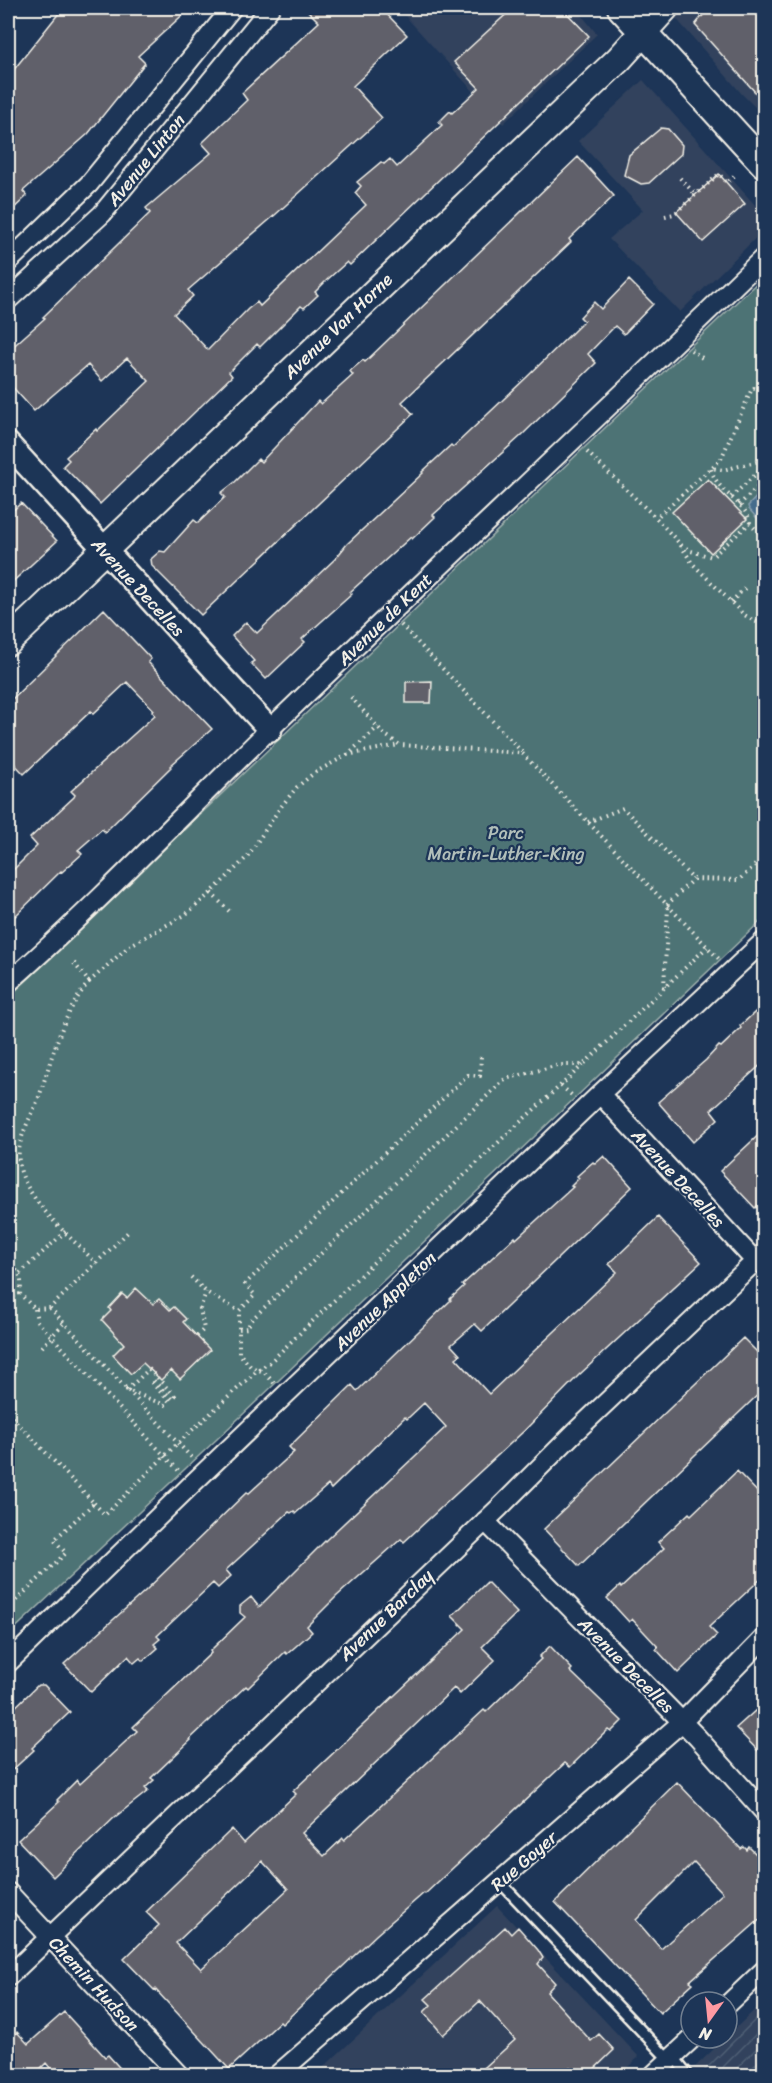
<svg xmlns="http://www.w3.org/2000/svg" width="772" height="2083" font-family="Sriracha,sans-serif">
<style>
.built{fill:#31425d}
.industrial{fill:url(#industrial-furrows)}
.green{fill:#4e7375;stroke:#a1b2ae;stroke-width:1.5}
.water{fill:url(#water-waves);stroke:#8aa1b1;stroke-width:1.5}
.building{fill:#61606b;stroke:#f4f1e8;stroke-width:1.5;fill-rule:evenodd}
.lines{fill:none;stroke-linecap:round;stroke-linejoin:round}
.service-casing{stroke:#f4f1e8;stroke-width:14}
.minor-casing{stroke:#f4f1e8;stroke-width:22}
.tertiary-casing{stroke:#f4f1e8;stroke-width:27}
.secondary-casing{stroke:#f4f1e8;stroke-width:30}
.path{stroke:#f4f1e8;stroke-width:4;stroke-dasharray:1.5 4.5;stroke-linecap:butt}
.service{stroke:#1d3557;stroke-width:9}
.minor{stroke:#1d3557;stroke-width:18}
.tertiary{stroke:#1d3557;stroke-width:22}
.secondary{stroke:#1d3557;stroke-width:26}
.labels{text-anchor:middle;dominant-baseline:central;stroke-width:4.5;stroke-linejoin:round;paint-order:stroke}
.street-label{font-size:18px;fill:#f4f1e8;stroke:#1d3557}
.park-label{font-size:18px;fill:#b2bfba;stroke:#1d3557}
</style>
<defs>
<pattern id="industrial-furrows" width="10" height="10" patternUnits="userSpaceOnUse" patternTransform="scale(1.5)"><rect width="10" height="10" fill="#31425d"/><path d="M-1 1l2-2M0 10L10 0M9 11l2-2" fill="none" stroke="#4f5e74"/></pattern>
<pattern id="water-waves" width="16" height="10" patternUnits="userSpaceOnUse" patternTransform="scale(1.5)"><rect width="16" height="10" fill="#446c8c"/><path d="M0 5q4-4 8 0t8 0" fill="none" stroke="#60819c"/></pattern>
</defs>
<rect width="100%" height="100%" fill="#1d3557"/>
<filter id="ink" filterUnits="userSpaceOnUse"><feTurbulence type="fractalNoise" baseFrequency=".0167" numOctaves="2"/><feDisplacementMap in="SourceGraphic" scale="12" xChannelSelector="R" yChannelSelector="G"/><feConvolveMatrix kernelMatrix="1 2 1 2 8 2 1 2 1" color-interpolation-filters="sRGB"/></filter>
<g filter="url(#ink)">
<path class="built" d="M398 8H576L597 34 503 124Z
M667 8H764V116L741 93Z
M643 80 764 215V230L680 312 609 239 643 210 578 141Z
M497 1906 639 2057 619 2075 314 2076Z"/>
<path class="industrial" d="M764 2001V2075H698L693 2069Z"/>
<path class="green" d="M764 276V918L217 1439 8 1635V998Z"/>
<path class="water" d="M764 489V526L749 509 748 506Z"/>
<path class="building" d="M63 8H190L138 56 145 63 88 134 23 191 27 196 8 214V77Z
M305 8H381L407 35 353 86 382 118 275 215 188 290 193 296 174 314 208 350 248 309 257 302 260 306 366 205 355 193 361 186 357 182 381 162 384 164 390 159 397 167 442 125 439 122 450 111 452 113 479 88 454 62 513 8H562L589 36 350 265 347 262 328 279 315 292 318 295 304 308 301 306 260 347 257 344 229 372 232 376 100 504 63 466 69 460 66 457 96 429 97 431 149 381 127 358 102 381 88 365 34 411 8 382V351L45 318 43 317 150 213 146 208 211 153 202 143 247 100 242 93 319 22Z
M709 8H765V103L695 25Z
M661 128 668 129 682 145 681 154 649 183 641 184 624 175 629 155Z
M578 157 614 196 569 239 571 242 402 402 413 414 201 615 152 566 151 559 160 551 165 552 194 520 198 523 225 497 221 493 235 482 258 459 261 462 318 401 321 404 353 375 350 371 363 360 365 362Z
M719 174 745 204 703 242 676 212Z
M629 280 653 304 624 334 615 326 588 354 596 363 521 436 433 515 435 517 412 539 411 537 350 592 352 594 302 639 305 642 266 679 251 663 254 661 232 636 246 622 257 633 336 558 347 544 423 473 422 472 451 445 453 447 527 377 584 321 580 317 594 302 601 309Z
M708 479 747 519 711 553 672 512Z
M21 503 57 541 8 586V515Z
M104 609 151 659 148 662 212 729 170 766 171 767 105 832 102 829 78 850 82 854 62 872 61 871 8 923V875L37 846 30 838 74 797 75 795 71 791 155 715 152 711 154 710 127 682 93 714 91 711 24 774 8 757V703Z
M432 681 431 703H406V682Z
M765 1003V1061L711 1110 718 1119 693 1142 658 1102 706 1060 719 1046 721 1047 741 1028 740 1026Z
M765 1129V1199L755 1208 720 1171Z
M604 1156 632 1187 482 1331 475 1324 451 1345 460 1355 456 1358 489 1394 617 1272 609 1264 658 1217 701 1262 579 1375 524 1431 404 1542 401 1539 337 1596 307 1626 312 1632 287 1654 285 1652 248 1688 246 1686 190 1739 191 1740 151 1778 154 1780 145 1788 148 1791 115 1817 53 1877 18 1840 59 1802 57 1800 77 1780 80 1784 137 1731 133 1727 211 1653 210 1651 245 1617 240 1613V1606L251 1597 259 1607 327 1539 446 1427 424 1403 407 1419 405 1417 331 1489 328 1485 296 1513 294 1511 291 1513 289 1512 226 1570 231 1576 218 1588 213 1583 157 1636 160 1639 154 1644 158 1648 143 1661 140 1658 134 1663 128 1656 91 1692 64 1664 144 1592 247 1492 248 1494 294 1452 289 1447 352 1385 357 1391 451 1300 450 1299 464 1286 462 1285 515 1237 516 1239 573 1187 571 1186 579 1178 577 1176 586 1168 593 1162 595 1164Z
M136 1288 153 1304 159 1299 170 1310 174 1307 186 1319 183 1322 210 1350 180 1379 171 1370 161 1380 143 1363 131 1374 113 1355 124 1344 102 1320 111 1311 109 1308 122 1294 127 1298Z
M743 1338 765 1360V1388L579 1566 544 1529Z
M737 1471 765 1500V1575L709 1627 717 1635 678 1673 656 1649 658 1647 632 1619 629 1622 607 1598 620 1586 621 1588 664 1548 658 1542 689 1513 691 1515Z
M487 1582 517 1613 482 1647 495 1660 460 1694 454 1688 302 1833 324 1856 343 1838 344 1840 484 1710 486 1712 541 1659 539 1657 550 1646 572 1669 570 1671 622 1721 611 1732 608 1730 570 1767 565 1763 425 1894 424 1893 376 1935 282 2024 280 2022 229 2069 155 1989 154 1990 124 1959 159 1925 146 1912 232 1829 244 1843 296 1794 293 1791 465 1629 452 1616ZM262 1861 288 1889 201 1969 176 1943Z
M38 1685H44L70 1712 32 1748 34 1750 8 1774V1714Z
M765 1702V1758L736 1728Z
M677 1782 741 1849 744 1847 747 1850 749 1847 765 1863V1915L690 1981 693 1983 660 2013 555 1902ZM694 1862 723 1893 661 1949 636 1920Z
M505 1927 511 1934 518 1927 538 1950 543 1958 538 1964 555 1983 547 1992 591 2041 599 2034 614 2050 587 2076H578L570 2067 560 2076H475L515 2040 480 2001 443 2035 424 2012 431 2005 425 1999Z
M64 2012 105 2057 108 2055 127 2076H57L46 2063 33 2076H8V2041L17 2032 28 2044Z"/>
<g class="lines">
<defs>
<path id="service" d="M500 1882 669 2060
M673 2056 689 2076"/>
<path id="minor" d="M8 262 89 184 232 8
M8 300 102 214 270 8
M8 983C99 903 182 815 269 730 433 571 601 416 764 257
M600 1094 756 1262
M485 1521 697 1737 764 1812
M8 1663 191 1485 600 1094 764 941
M8 1892 180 2076
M8 1977 500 1507 576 1431 764 1253
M727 2005 764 1970
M276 2076 682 1722 764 1638
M652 2076 693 2038"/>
<path id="tertiary" d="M8 444 270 730"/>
<path id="secondary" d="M621 8 764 164
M8 642 619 59 665 8"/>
</defs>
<use href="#service" class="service-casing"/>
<use href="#minor" class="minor-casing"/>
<use href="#tertiary" class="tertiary-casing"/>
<use href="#secondary" class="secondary-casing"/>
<path class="path" d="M680 178 696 195
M665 216 674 214 719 174 727 183 737 173
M691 350 705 360
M764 409 759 390 754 388 751 391 721 459 656 518 680 544 692 563 743 614 754 621 764 625
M587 452 656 518
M731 497 764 467
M739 505 764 481
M750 523C747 502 716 493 711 468L723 470 764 460
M681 545 691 551 712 557 750 523 764 538
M731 602 745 588
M401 625 522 752
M351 697 384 734 400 745 522 753 719 959
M347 755 399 745
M588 822 623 808 693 879 739 880 764 857
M211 893 230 912
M667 905 693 879
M74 963 89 982C62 1014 53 1055 40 1094 31 1120 12 1143 21 1172 32 1206 72 1238 96 1263
M89 982 129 946 185 915 211 893 247 857 280 808 297 787 314 773 347 755 378 727
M664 987 668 907
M561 1086 574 1097
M8 1261C20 1274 23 1276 20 1294L35 1309 50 1308 128 1232
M20 1273 66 1231
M191 1277 206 1292 239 1311
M8 1298 20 1294
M50 1308 192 1458
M35 1309 37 1321 179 1471
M239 1329 248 1328 250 1321 505 1079 559 1065H583L707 947
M197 1336 204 1329 200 1309 206 1292
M42 1347 63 1324
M149 1369 175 1396 172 1399 153 1380 151 1382 169 1401 165 1405 127 1390C134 1383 142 1376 149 1369
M274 1383 264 1372 251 1367 239 1353V1311L255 1295 245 1284 468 1075 480 1076 481 1055
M8 1413 94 1503 54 1540 66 1553 8 1608
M94 1503 105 1515 177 1444 259 1369 269 1363 504 1137 583 1065"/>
<use href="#service" class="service"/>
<use href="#minor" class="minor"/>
<use href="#tertiary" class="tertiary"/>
<use href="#secondary" class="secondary"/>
</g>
</g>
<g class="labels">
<g class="street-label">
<text transform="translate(146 160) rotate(-51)">Avenue Linton</text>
<text transform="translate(338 326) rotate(-44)">Avenue Van Horne</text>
<text transform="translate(138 587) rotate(47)">Avenue Decelles</text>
<text transform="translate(385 619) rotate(-44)">Avenue de Kent</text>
<text transform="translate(678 1178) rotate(47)">Avenue Decelles</text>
<text transform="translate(385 1301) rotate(-44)">Avenue Appleton</text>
<text transform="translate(386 1615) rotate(-44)">Avenue Barclay</text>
<text transform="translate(626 1665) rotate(45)">Avenue Decelles</text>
<text transform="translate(524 1861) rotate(-41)">Rue Goyer</text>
<text transform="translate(94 1984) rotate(47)">Chemin Hudson</text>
</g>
<g class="park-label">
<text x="506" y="833">Parc<tspan x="506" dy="21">Martin-Luther-King</tspan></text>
</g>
</g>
<rect width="772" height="2083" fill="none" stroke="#1d3557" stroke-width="30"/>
<rect x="15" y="15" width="742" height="2053" fill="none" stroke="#f4f1e8" stroke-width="2" filter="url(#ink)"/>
<g transform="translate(709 2020) rotate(195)"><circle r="28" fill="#1d3557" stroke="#738091" stroke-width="1.5"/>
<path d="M0-4.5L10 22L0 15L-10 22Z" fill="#ff9aa2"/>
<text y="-9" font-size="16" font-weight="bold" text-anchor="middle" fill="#f4f1e8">N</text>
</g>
</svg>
